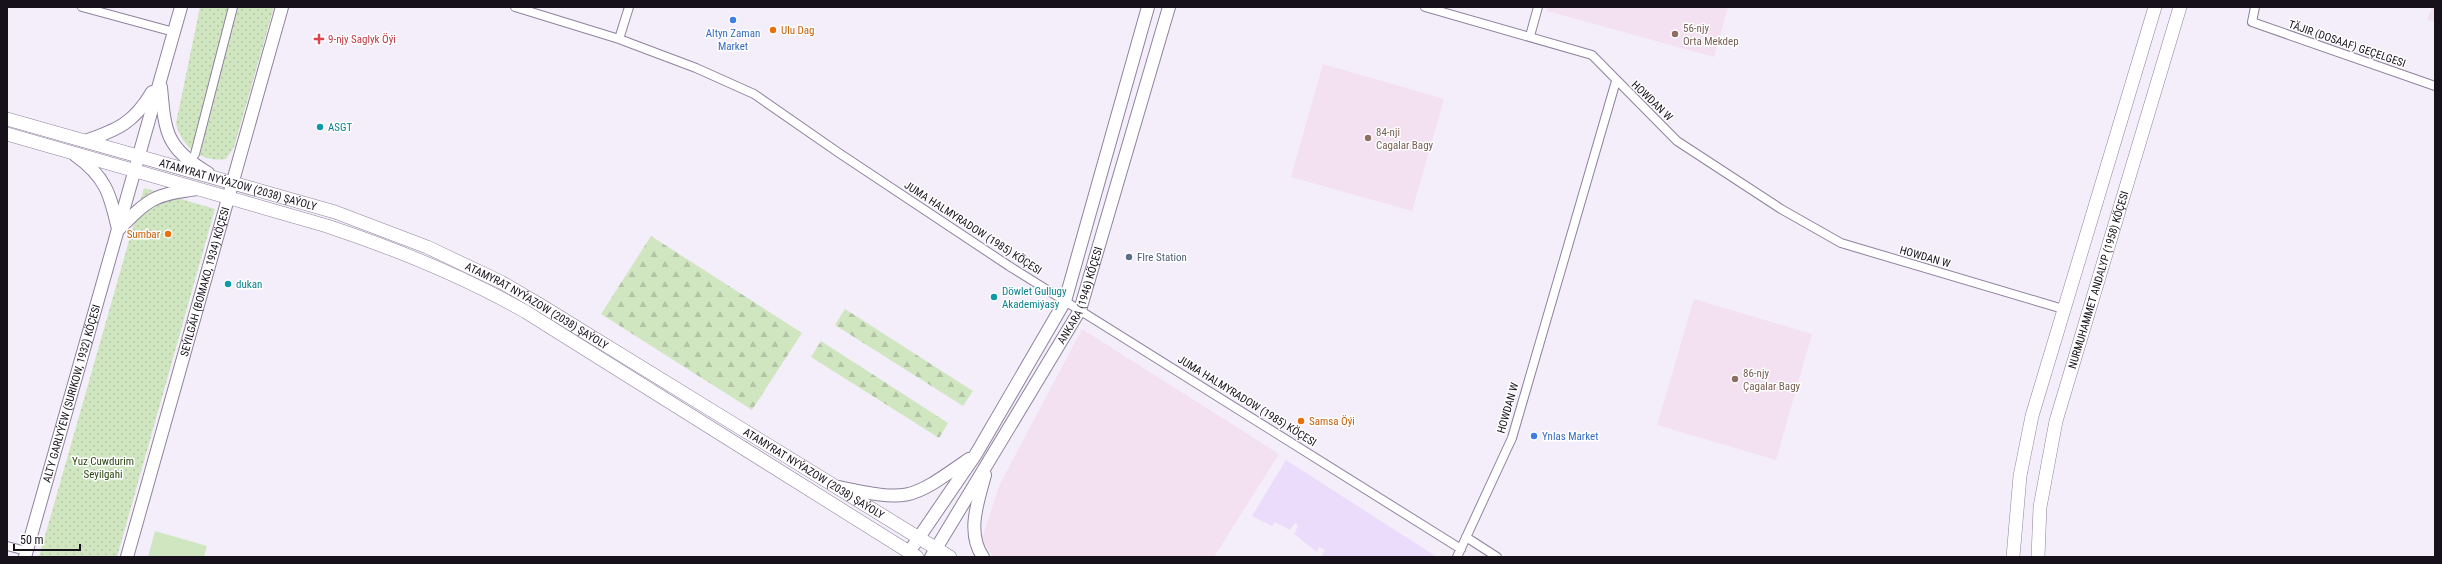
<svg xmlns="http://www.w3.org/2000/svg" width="2442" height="564" font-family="'Roboto Condensed',sans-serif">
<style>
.built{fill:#ebdcfb}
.education{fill:#f3e0f1}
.grass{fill:url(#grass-dots)}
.forest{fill:url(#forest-firs)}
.pitch{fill:#d0e6c1}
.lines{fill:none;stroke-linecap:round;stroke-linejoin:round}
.street-casing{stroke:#90829f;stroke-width:10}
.secondary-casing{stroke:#90829f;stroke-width:14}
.primary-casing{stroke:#90829f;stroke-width:14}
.street{stroke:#fff;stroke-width:8}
.secondary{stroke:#fff;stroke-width:12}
.primary{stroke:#fff;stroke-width:13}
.shop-dot{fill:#3f7fe0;stroke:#fff;stroke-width:1.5}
.food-dot{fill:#e8710a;stroke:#fff;stroke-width:1.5}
.education-dot{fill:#8d6e63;stroke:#fff;stroke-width:1.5}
.health-dot{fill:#e0444e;stroke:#fff;stroke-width:1.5}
.culture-dot{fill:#0f9aa8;stroke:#fff;stroke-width:1.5}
.service-dot{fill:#5c6f8a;stroke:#fff;stroke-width:1.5}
.labels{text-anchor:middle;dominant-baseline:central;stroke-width:3;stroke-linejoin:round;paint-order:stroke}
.education-label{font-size:11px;fill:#785e54;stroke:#fff;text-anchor:start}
.food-label{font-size:11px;fill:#c56008;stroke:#fff;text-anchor:start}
.shop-label{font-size:11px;fill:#366cbe;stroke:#fff}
.health-label{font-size:11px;fill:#be3a42;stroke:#fff;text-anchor:start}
.street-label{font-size:11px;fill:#17111c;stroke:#fff}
.culture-label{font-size:11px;fill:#0d838f;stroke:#fff;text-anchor:start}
.service-label{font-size:11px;fill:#4e5e75;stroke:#fff;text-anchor:start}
.park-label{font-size:11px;fill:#28440f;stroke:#fff}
</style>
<defs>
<pattern id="grass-dots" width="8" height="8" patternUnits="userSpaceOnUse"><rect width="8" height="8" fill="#d0e6c1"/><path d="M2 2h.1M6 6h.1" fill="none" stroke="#b2c4a5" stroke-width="1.8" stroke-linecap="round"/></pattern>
<pattern id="forest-firs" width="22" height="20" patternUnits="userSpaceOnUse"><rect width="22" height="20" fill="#d0e6c1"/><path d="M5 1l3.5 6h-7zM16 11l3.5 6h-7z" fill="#b2c4a5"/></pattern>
</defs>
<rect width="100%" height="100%" fill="#f4eefb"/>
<path class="built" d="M1286 460 1437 557H1321L1325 550 1319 547 1317 552 1294 534 1298 526 1295 523 1290 530 1275 522 1272 526 1252 516Z"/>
<path class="education" d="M1548 7H1728L1714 57 1547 11Z
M2432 7H2435V22L2427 20Z
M1323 64 1444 99 1412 211 1291 177Z
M1694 299 1812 334 1776 460 1657 425Z
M1082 329 1279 454 1214 557H993L982 539 999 486Z"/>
<path class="grass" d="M200 7H274L234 147 226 159C201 163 181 146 176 123Z
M144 188 215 209 117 557H39Z"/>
<path class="forest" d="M651 236 802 333 752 410 601 314Z
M845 309 973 391 963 406 835 325Z
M821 341 948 423 939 438 811 357Z"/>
<path class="pitch" d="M155 531 207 546 204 557H148Z"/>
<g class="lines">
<defs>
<path id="street" d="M82 7 174 32
M515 7 619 39 696 68 754 94 839 153 1009 266 1461 549
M1425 7 1592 55 1677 141 1781 209 1841 243 2063 309
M2255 7 2252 22 2435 86
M1530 36 1538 7
M619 39 629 7
M195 154 233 7
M1466 537 1497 557
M7 546 26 551
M1457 557 1512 438 1616 81"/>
<g id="secondary">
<path d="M161 87C165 133 166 148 208 173"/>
<path d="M85 141C117 130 134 123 152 92"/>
<path d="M75 155C106 177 110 194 118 229"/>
<path d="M119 229C150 198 153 195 197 189"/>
<path d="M839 487C910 502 910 500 969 459"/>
<path d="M909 552 976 454 1065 301 1148 7"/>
<path id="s1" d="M25 557 181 7"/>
<path id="s2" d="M127 557 282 7"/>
<path id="s3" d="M931 557 1080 310 1169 7"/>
<path d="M983 557C966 533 978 501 985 475"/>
</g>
<g id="primary">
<path id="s4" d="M7 119 335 212 427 247 501 282 537 303 950 557"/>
<path d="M7 134 327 226C396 249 463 276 526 312L917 557"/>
<path d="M2013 557 2020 476 2032 416 2155 7"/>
<path id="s5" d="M2038 557 2040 507 2056 421 2180 7"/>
</g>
</defs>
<use href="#street" class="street-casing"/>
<use href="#secondary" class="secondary-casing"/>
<use href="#primary" class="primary-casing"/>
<use href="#street" class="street"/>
<use href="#secondary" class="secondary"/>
<use href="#primary" class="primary"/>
</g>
<g class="shop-dot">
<circle cx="733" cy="20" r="4"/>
<circle cx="1534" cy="436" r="4"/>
</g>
<g class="food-dot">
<circle cx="773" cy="30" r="4"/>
<circle cx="168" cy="234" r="4"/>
<circle cx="1301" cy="421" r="4"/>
</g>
<g class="education-dot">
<circle cx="1675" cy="34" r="4"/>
<circle cx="1368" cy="138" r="4"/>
<circle cx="1735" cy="379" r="4"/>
</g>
<path class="health-dot" d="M317 33h4v4h4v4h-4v4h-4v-4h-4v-4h4z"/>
<g class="culture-dot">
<circle cx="320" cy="127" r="4"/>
<circle cx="228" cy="284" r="4"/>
<circle cx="994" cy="297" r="4"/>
</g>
<circle class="service-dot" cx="1129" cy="257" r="4"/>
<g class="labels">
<g class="education-label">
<text x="1683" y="28">56-njy<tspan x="1683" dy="13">Orta Mekdep</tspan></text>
<text x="1376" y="132">84-nji<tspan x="1376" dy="13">Cagalar Bagy</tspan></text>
<text x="1743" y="373">86-njy<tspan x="1743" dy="13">Çagalar Bagy</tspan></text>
</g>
<g class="food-label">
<text x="781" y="30">Ulu Dag</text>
<text x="160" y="234" text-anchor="end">Sumbar</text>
<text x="1309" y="421">Samsa Öýi</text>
</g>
<g class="shop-label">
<text x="733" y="33">Altyn Zaman<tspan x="733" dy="13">Market</tspan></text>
<text x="1542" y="436" text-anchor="start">Ynlas Market</text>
</g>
<g class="health-label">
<text x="328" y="39">9-njy Saglyk Öýi</text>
</g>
<g class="street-label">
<text transform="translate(2347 44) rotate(19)">TÄJIR (DOSAAF) GEÇELGESI</text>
<text transform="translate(1652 101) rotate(44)">HOWDAN W</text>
<text stroke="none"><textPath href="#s4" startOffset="240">ATAMYRAT NYÝAZOW (2038) ŞAÝOLY</textPath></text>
<text transform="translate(973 228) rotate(33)">JUMA HALMYRADOW (1985) KÖÇESI</text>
<text transform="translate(1925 257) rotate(16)">HOWDAN W</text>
<text stroke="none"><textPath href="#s5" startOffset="285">NURMUHAMMET ANDALYP (1958) KÖÇESI</textPath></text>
<text stroke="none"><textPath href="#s2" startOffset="286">SEÝILGÄH (BOMAKO, 1934) KÖÇESI</textPath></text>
<text stroke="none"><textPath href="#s3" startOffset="302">ANKARA (1946) KÖÇESI</textPath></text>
<text stroke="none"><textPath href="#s4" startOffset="564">ATAMYRAT NYÝAZOW (2038) ŞAÝOLY</textPath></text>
<text stroke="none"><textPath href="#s1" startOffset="170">ALTY GARLYÝEW (SURIKOW, 1932) KÖÇESI</textPath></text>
<text transform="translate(1247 401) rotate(32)">JUMA HALMYRADOW (1985) KÖÇESI</text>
<text transform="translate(1508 408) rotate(-74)">HOWDAN W</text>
<text stroke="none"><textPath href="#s4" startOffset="888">ATAMYRAT NYÝAZOW (2038) ŞAÝOLY</textPath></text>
</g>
<g class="culture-label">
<text x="328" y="127">ASGT</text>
<text x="236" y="284">dukan</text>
<text x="1002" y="291">Döwlet Gullugy<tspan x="1002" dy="13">Akademiýasy</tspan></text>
</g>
<g class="service-label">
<text x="1137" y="257">FIre Station</text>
</g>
<g class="park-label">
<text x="103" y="461">Yuz Cuwdurim<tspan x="103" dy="13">Seyilgahi</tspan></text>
</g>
</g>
<rect width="2442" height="564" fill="none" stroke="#17111c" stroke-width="16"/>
<path d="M14 544v6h66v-6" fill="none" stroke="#17111c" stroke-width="2"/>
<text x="20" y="544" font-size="12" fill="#17111c" stroke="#ffffff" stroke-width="3" paint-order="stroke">50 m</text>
</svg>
